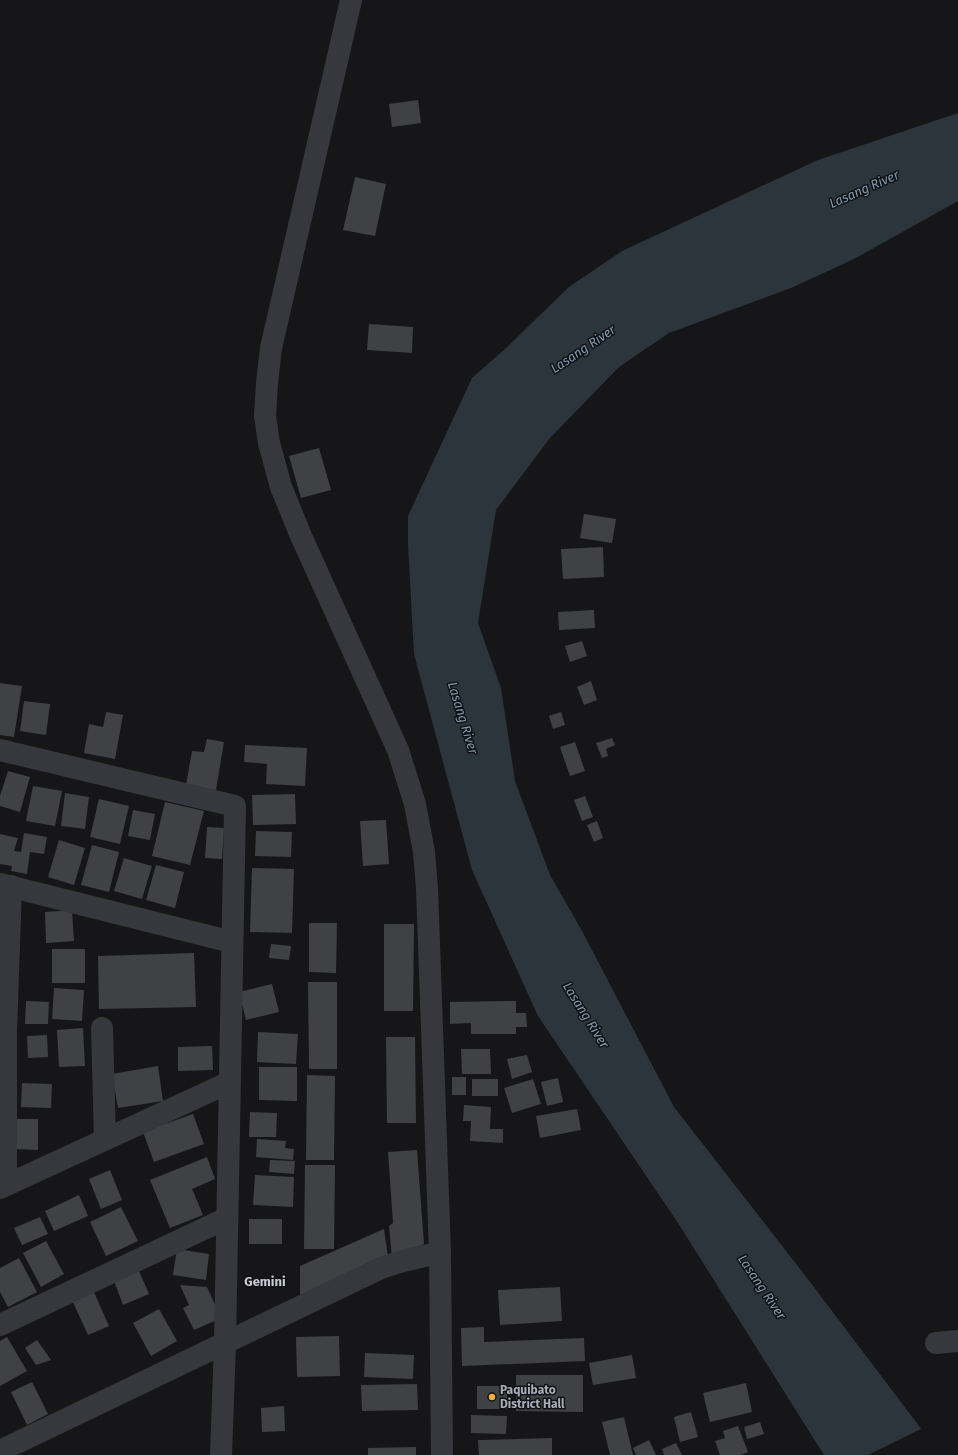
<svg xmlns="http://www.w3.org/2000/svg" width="958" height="1455" font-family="'Fira Sans',sans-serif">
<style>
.water{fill:#2c353c}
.pier{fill:#161618}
.building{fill:#404145}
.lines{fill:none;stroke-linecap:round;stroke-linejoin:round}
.minor{stroke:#37383d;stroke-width:22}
.poi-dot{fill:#f2b134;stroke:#111113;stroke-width:1.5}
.labels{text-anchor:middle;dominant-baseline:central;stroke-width:3;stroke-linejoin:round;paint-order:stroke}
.poi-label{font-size:12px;font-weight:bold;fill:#a8adb8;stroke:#111113;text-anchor:start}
.water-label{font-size:13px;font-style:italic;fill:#7f9bb3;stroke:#111113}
.neighbourhood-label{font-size:13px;font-weight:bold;fill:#c9ccd4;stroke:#111113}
</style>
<rect width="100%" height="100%" fill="#161618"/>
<path class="water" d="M958 113V201L854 259 791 288 669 333 619 367 550 438 496 510 478 623 501 688 515 781 550 875 581 929 674 1107 804 1274 941 1455H824L678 1223 538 1016 472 870 414 654 408 544V516L472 378 505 349 569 287 622 251 818 160Z"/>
<path class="pier" d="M923 1428 943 1455H868Z"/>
<path class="building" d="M418 100 421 123 392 127 389 104Z
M355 177 386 184 375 236 343 230Z
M369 324 413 327 412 353 367 350Z
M319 448 331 490 301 498 289 456Z
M584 514 616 519 612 543 580 538Z
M603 547 604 577 563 579 561 549Z
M594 610 595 628 559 630 558 612Z
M582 641 587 656 570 662 565 646Z
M591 681 597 700 584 705 577 687Z
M0 683 22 686 14 737 0 735Z
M24 701 50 704 46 735 20 731Z
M106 712 123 715 115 759 84 753 89 724 103 727Z
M561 712 565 725 553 729 549 716Z
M612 738 615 745 606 749 608 756 602 758 596 743Z
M207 739 224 742 216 790 186 785 192 751 204 752Z
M575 742 585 771 570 776 560 747Z
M245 745 307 748 305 786 266 784 267 764 244 762Z
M8 771 30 777 20 812 0 806V796Z
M33 786 62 791 55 826 26 821Z
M65 793 89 797 85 829 61 826Z
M295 794 296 824 253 825 252 795Z
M585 796 593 817 582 821 574 800Z
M99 799 129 806 120 844 90 837Z
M165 802 204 811 190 865 152 856Z
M133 810 155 814 150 840 128 836Z
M386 820 389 864 363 866 360 821Z
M597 821 603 838 594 842 587 825Z
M207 827 224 828 222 859 205 858Z
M256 831 292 832 291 857 255 856Z
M24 833 47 837 44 854 30 852 27 874 11 871 12 866 0 864V834L18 838 14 851 21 852Z
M59 840 85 848 74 885 48 877Z
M92 845 119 852 109 892 81 885Z
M124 858 152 866 142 899 114 891Z
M156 865 184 872 175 908 146 900Z
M252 868 294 869 292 933 250 932Z
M72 910 74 941 46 943 45 912Z
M309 923H337L336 973 309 972Z
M384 924H414L413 1011H384Z
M271 944 291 946 289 960 269 958Z
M52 949H85V983H52Z
M194 953 196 1007 99 1009 98 956Z
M308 982H337V1069H309Z
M272 984 279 1012 246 1020 239 992Z
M54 988 84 990 82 1021 52 1019Z
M26 1001 49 1002 48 1024H25Z
M516 1001V1013H526L527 1027H516V1034H471V1023L450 1024V1002Z
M83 1028 85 1066 59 1067 57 1030Z
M258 1032 298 1034 296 1064 257 1062Z
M47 1035 48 1057 28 1058 27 1036Z
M386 1037H415L416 1123H387Z
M212 1046 213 1070 178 1071V1047Z
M461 1049H490L491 1074H462Z
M527 1055 532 1072 512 1079 507 1059Z
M158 1066 163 1101 118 1108 112 1074Z
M259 1067H297V1101L259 1100Z
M307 1075 335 1076 334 1160H306Z
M452 1077H466V1095H452Z
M558 1078 563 1102 547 1106 541 1082Z
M472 1079H498V1096H472Z
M533 1079 541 1104 512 1113 504 1088Z
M22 1083 52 1084 51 1108 21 1107Z
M464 1105 491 1107 490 1129H503V1143L470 1141 471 1121H463Z
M577 1109 581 1130 540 1138 536 1116Z
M250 1112 277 1113 276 1137H249Z
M193 1114 204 1144 154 1162 143 1132Z
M15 1119H38V1150L14 1149Z
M257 1139 286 1141 285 1148 294 1149 293 1160 256 1157Z
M417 1150 424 1244 392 1258 389 1226 393 1223 388 1152Z
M207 1157 215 1179 192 1189 203 1215 170 1228 150 1180Z
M270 1160 295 1161 294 1174 269 1172Z
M305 1165H335L334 1249H304Z
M110 1170 122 1200 101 1209 89 1179Z
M255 1175 294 1177 293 1207 253 1205Z
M79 1195 88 1216 54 1231 45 1211Z
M121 1207 138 1241 106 1256 90 1222Z
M40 1217 48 1234 22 1245 14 1228Z
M249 1219H282V1244H249Z
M384 1229 388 1257 300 1303V1266Z
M46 1241 64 1274 41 1287 23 1253Z
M177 1249 209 1254 206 1280 173 1275Z
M19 1258 37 1292 8 1307 0 1292V1268Z
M139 1271 149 1294 123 1305 114 1281Z
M180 1285 207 1287 221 1318 194 1330 183 1308 189 1305Z
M560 1287 562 1321 500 1325 498 1290Z
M93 1290 109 1326 88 1335 72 1300Z
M159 1309 177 1341 151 1356 133 1323Z
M484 1327V1342L584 1338 585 1361 462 1366 461 1328Z
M339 1336 340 1376 297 1377 296 1337Z
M7 1337 27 1371 0 1386V1341Z
M37 1340 51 1360 36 1365 25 1348Z
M365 1353 414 1355 413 1379 364 1377Z
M632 1355 636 1378 593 1385 589 1363Z
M516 1375H583V1412L516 1411Z
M32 1382 48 1414 27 1425 11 1392Z
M746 1383 752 1412 710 1422 703 1393Z
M417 1384 418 1410 362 1411 361 1385Z
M477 1386H507V1409H477Z
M284 1406 285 1431 262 1432 261 1408Z
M691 1412 698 1437 680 1442 674 1417Z
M471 1415 507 1416 506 1434 471 1433Z
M624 1417 633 1455H610L602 1422Z
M760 1422 764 1434 747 1439 744 1427Z
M738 1426 748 1452 741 1455H720L715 1441 725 1438 723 1431Z
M552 1438V1455H479L478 1440Z
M649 1440 656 1455H636L633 1448Z
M676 1443 682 1455H664L662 1449Z
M416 1447V1455H368V1448Z"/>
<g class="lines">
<path class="minor" d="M351 0 271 348 267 383 265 416 269 443 281 487 301 536 398 750 415 804 424 852 427 888 440 1253 442 1455
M0 750 235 806 225 1344 221 1455
M0 884 232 942
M102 1028 105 1139
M6 1185V1032L11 886
M0 1188 230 1082
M0 1325 227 1218
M936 1343 958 1341
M0 1451 381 1268C401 1261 420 1256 440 1253"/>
</g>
<circle class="poi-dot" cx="492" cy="1397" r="4"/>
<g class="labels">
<g class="poi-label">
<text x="500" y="1390">Paquibato<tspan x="500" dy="14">District Hall</tspan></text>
</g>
<g class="water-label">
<text transform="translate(864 189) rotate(-24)">Lasang River</text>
<text transform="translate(583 349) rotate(-34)">Lasang River</text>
<text transform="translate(463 718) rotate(73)">Lasang River</text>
<text transform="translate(586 1015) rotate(58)">Lasang River</text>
<text transform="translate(762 1287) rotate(56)">Lasang River</text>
</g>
<g class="neighbourhood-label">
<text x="265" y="1281">Gemini</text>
</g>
</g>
</svg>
